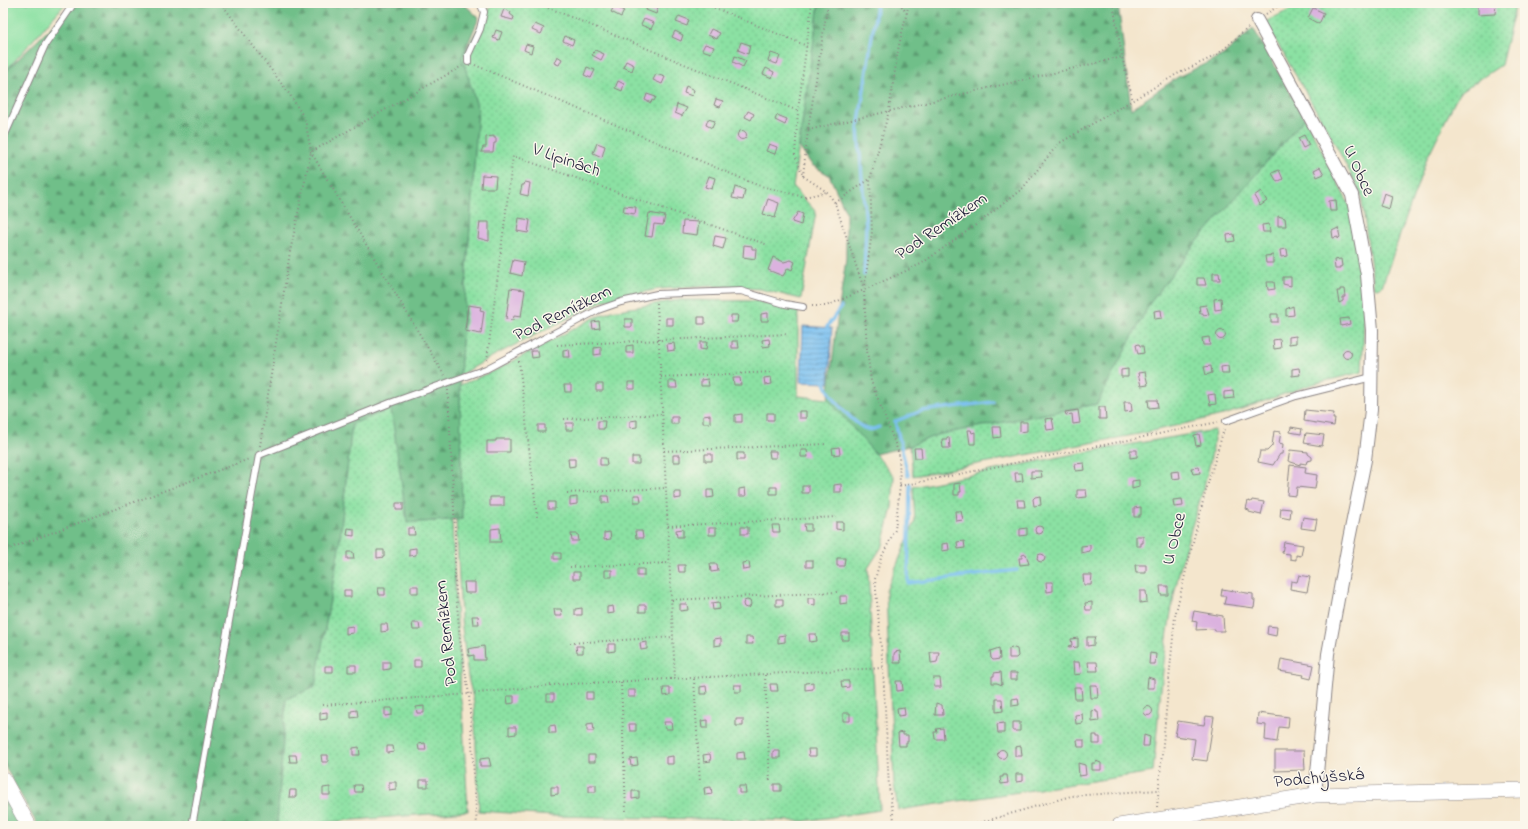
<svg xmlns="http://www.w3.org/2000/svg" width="1528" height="829" font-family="'Indie Flower',sans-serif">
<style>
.grass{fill:#8be1a3;stroke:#56826f}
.forest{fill:url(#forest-firs);stroke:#497062}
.park{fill:url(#park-dots);stroke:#56826f}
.water{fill:url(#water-rules);stroke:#4d7096}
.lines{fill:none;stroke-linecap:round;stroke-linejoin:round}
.stream{stroke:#78bff0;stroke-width:3.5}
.building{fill:#dbb2df}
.service-casing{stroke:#8b8484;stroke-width:8}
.minor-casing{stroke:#8b8484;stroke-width:14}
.tertiary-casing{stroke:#8b8484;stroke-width:16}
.path{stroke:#8b8484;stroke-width:2;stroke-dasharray:1 3;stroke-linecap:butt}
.service{stroke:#fff;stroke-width:6}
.minor{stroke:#fff;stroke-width:12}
.tertiary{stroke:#fff;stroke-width:15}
.labels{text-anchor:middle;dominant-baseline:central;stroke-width:3;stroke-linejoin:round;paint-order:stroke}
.street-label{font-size:18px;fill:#22223b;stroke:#fbf7ec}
</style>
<defs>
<pattern id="forest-firs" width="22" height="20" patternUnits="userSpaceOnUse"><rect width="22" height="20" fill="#70bf89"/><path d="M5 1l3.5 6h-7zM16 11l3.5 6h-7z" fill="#5c9b71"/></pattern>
<pattern id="park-dots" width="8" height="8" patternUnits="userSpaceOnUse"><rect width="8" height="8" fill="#8be1a3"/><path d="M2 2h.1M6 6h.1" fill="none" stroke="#78c18d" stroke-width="1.8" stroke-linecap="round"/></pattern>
<pattern id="water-rules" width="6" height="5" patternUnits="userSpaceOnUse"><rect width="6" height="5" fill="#78bff0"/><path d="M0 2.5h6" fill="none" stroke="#629bc4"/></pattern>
</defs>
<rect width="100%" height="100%" fill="#fbf7ec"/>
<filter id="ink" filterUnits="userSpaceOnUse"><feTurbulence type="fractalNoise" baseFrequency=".025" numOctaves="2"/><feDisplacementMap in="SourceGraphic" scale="8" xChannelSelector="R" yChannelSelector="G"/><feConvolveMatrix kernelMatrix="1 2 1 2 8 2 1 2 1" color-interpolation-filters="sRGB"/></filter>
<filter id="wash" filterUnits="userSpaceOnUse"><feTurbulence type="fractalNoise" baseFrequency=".012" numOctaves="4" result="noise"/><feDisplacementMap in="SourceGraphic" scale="16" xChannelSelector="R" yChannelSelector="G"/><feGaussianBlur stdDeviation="0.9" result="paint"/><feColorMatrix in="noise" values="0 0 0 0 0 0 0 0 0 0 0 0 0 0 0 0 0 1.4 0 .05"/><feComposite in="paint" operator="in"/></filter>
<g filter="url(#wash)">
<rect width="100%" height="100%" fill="#f4e6cd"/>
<path class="grass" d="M3 3H66L3 74Z"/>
<path class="forest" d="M76 3H463L479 18 462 57 478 109 460 375 462 519 407 523 391 410 352 424 339 548 315 688 286 699 277 826H38L3 763V74Z
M819 3H1118L1131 109 1178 77 1223 55 1253 28 1305 118 1190 250 1150 303 1097 404 937 435 910 446 875 454 828 399 837 321 846 259V212L829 175 812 165 799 147Z
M3 796 20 826H3Z"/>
<path class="park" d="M493 3H819L793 187 816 212 801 299 760 289 713 286 659 289 602 301 495 355 460 375 478 109 462 57Z
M1303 3H1516L1501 65 1459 93 1427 158 1382 286 1374 289 1361 194 1331 136 1265 22Z
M1305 118 1351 209 1365 294 1362 372 1313 384 1227 414 1144 433 913 476 910 446 937 435 1097 404 1150 303 1190 250Z
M679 300 757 301 798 311V396L828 399 894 476 892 507 883 545 868 568 880 810 804 821 553 816 479 811 474 702 468 677 461 619 456 520 462 519 460 385 496 370 594 318 612 311Z
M391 409 407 523 452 520C454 568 456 616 460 664 461 679 459 692 462 707L468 811 277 826 286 699 315 687 339 548 352 424Z
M1215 430C1211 477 1191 522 1180 568 1164 634 1160 703 1153 772L898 810 894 783 886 591 915 521 913 487 1069 455Z"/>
<path class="water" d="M803 326 832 328 829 383 801 382Z"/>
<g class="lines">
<path class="stream" d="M864 275 866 226 858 129 877 3
M827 331V327L841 307
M825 379C824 392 852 421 864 428 870 431 874 429 879 427
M895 421 908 475
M896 421 921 411 993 402
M910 484 908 583 1017 570"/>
</g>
<g id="blocks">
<path class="building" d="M648 3 658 7 656 14 646 10Z
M1477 3H1496L1495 14 1477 15Z
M614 6 624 11 621 17 611 12Z
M1313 8 1324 13 1319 24 1308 18Z
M504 9 511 12 510 14 514 17 513 20 501 17Z
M679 16 689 20 687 26 676 22Z
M644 19 654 23 651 29 641 25Z
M535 24 544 28 541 34 532 30Z
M711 29 720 33 717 39 708 35Z
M496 30 502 32 499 40 493 38Z
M675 31 683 35 681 41 672 37Z
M565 36 574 40 572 45 563 41Z
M741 42 750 45 748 54 738 50Z
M526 44 533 46 531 53 524 50Z
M705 44 714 47 711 53 702 50Z
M595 50 604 54 601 60 592 55Z
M771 53 780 56 777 64 768 61Z
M557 56 562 59 559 65 554 63Z
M735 56 746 61 743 67 733 62Z
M626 61 634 65 632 71 623 67Z
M587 67 595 70 591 78 584 75Z
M766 68 774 72 772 78 763 74Z
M656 74 665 77 662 84 653 80Z
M618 81 624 84 622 91 615 88Z
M686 86 694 90 692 96 684 93Z
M647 94 656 97 654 101 652 100 651 103 645 100Z
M716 99 723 101 720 107 714 105Z
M677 104 687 108 682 116 675 113Z
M748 111 754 114 751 120 745 117Z
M777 115 787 119 785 125 775 120Z
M708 119 715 121 712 128 706 125Z
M737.5 135a4.5 4.5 0 1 1 9 0a4.5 4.5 0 1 1-9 0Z
M1304 135 1309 145 1303 148 1298 138Z
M494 136V138H496V143H494L493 152H481L483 147H486V137Z
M597 143 605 146 602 157 593 153Z
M769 144 777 147 775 154 766 151Z
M1320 167 1324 174 1317 177 1314 170Z
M1279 170 1283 179 1277 182 1272 173Z
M482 175 496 176 495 188H481Z
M709 176 715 178 712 189 705 187Z
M525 182 530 183 528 196 520 194 522 185H524Z
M735 187 745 190 743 200 732 198Z
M1261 191 1267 201 1260 206 1254 196Z
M1384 193 1392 196 1389 209 1380 206Z
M768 199 779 203 775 218 763 214Z
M1336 200 1337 211H1330L1329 201Z
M624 206 636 207 635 214 623 212Z
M798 212 803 214 801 225 792 222Z
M649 213 665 216 663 225 654 224 652 237 645 236Z
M1278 216 1285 218 1286 226H1278Z
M519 218 530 220 528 233 517 231Z
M683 221 699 222 697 235 682 233Z
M480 222H489V241L478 238Z
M1269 224 1270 232H1263L1262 225Z
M1338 228 1340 237 1338 239V237L1333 238 1332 231Z
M1234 234 1235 241 1228 242 1227 235Z
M715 236 726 238 723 249 713 246Z
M744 245 752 246V249H756L755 259 743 257Z
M1287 249 1288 256 1281 257 1280 250Z
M1273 255V263H1266L1265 256Z
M773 257 784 262 791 260 795 262 792 270 788 268 783 276 768 270Z
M1341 259 1342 266 1340 267V269H1335L1334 260Z
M513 260 524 262 522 276 510 273Z
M1213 273H1219L1220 280H1213Z
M1283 277H1291V286L1283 284Z
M1197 278H1204L1206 285H1197Z
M1267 282H1274L1275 289 1268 290Z
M510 288 525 290 521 317 514 316 513 320 506 319Z
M1340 289H1344L1345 297H1343V301L1339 303 1337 291H1340Z
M1221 298 1222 309 1215 310 1214 299Z
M468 305 481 307 480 310 484 311 481 334 465 331Z
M1206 305 1209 314 1203 315V313H1200L1199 306Z
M1293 306 1294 315 1286 316V309Z
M1161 310 1162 318 1155 319 1154 311Z
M768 313V321H761V314Z
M1271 314H1278V322H1271Z
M731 315H738L737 322H731Z
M698 317H705V324H698Z
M666 318H673V325H666Z
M1349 318 1350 324 1341 326 1340 319Z
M625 319H632V327H625Z
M599 321 600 328 593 329 592 322Z
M1216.5 335a4.5 4.5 0 1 1 9 0a4.5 4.5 0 1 1-9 0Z
M1296 336V343L1289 344V337Z
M1209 337 1210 345H1203L1202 338Z
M769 339 770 346 763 347 762 340Z
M1280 339 1281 348 1274 349 1273 340Z
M732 341H738L739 348H732Z
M700 342H707L706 350 700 349Z
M674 343 675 350 668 351 667 344Z
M1139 344 1140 346H1143L1144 353 1138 354 1136 345Z
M633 345V353H626V346Z
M601 347V354L594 355V348Z
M569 349 570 357H563V350Z
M1342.5 354a4.5 4.5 0 1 1 9 0a4.5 4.5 0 1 1-9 0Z
M531 351H538L539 357 532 358Z
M1211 366 1212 373 1206 375 1204 367Z
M1228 366 1229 374H1222L1221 367Z
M1299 368 1300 375 1292 376V369Z
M1128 369V377H1121V370Z
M1145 372 1148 385 1141 386 1138 373Z
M771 377 772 384 765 385 764 378Z
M733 378H740L741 385H734Z
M708 379 709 386H701V380Z
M669 381H676L677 388H669Z
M628 382H635V389H628Z
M596 384H603V391H596Z
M564 385H571V392H565Z
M1233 391 1234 398 1224 399V392Z
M1215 394 1216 404 1210 405 1208 395Z
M1148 400H1157L1158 407 1149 408Z
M1124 402H1131L1132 411 1125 412Z
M1099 407H1105L1106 419H1099Z
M1078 410 1080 423 1073 424 1072 414 1066 415 1065 412Z
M1305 410 1334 413 1333 419H1335L1334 426 1304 421Z
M799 411H806V418H799Z
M767 413H774V420H767Z
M742 414V422H735V415Z
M710 415V423H703V416Z
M671 417H678V424H671Z
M1052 418 1054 429 1047 430 1045 419Z
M637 420V427L630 428V421Z
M598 421H605L604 429H598Z
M1020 422H1027V431L1020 432Z
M566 423H573V430H566Z
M538 425H545V432H538Z
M993 427H1000L1001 437 994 438Z
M1291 427 1302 429 1301 434 1290 432Z
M968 430H971L972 433 975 432V444H970Z
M1274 431 1281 432 1279 443 1283 444 1282 454H1280L1273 465 1258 462 1260 451H1267L1272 446Z
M1306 433 1324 435 1322 446 1304 443Z
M1199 434 1201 445 1196 446 1194 435Z
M947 437H949L950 448H943L942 439H947Z
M496 439H510V452H487V441H496Z
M839 447 840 454 833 455 832 448Z
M914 448H921L922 458H915Z
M801 450H807L808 457H801Z
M1130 450H1137V457L1130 458Z
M1290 450 1308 452V454L1312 457V460L1307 461 1306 464 1300 463V465L1288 461Z
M769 451H776V458H770Z
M737 453H744V460H737Z
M705 454H712V461H705Z
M673 455H680V462H673Z
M632 457H639V464H632Z
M600 458H606L607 465H600Z
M568 459H575V466L569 467Z
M1084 463 1085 470 1076 471 1075 464Z
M1290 465 1306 467 1305 473 1317 475 1315 489 1297 487 1296 496 1287 495Z
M1199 467 1200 473 1193 474 1191 468Z
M1031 471H1041L1042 477 1031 478Z
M1179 471 1180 478 1172 479 1171 472Z
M1015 473H1022L1023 481 1016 482Z
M1139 480V487L1132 489V481Z
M960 483 961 492H959V495H954V484Z
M841 484V492H834V485Z
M802 486H809V493H802Z
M770 487H777V494H770Z
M745 488 746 496H739V489Z
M707 490H713L714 497 707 498Z
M1077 490H1086L1087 497 1077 498Z
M674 492H681V498L674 499Z
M634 495H640L641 502H634Z
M602 496H608L609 503H602Z
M1040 496 1041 505 1034 506 1033 499 1035 497Z
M490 497H504V506H490Z
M577 497V504L570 505V498Z
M1182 499 1183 506 1174 507 1173 500Z
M1017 500H1024L1025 507H1018Z
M1252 500 1264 502 1261 515 1249 512V510L1246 509 1248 501 1251 502Z
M548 502H555V509H548Z
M396 503H403V510H396Z
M1141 507V515H1139V517H1134V508Z
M1281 508 1291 509 1290 519 1280 517Z
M955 511H961L963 520 956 521Z
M1303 517 1317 519 1315 530 1301 528Z
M836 522H843V530L836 529Z
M804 524H811V531H805Z
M772 525H779L780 532H773Z
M1035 530a4 4 0 1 1 8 0a4 4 0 1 1-8 0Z
M741 527H748V534H741Z
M348 528 354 529V536L347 535Z
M408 528H414L415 535H408Z
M500 528 501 542H491V529Z
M709 528H716V535H709Z
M1027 528V535L1020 536V529Z
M683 529V537H677L676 530Z
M635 531H642L643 538H636Z
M610 532 611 539 604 540V533Z
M571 534H578L579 541H572Z
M1136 536H1143V543H1141V546H1136Z
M964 541 965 548 958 549 957 542Z
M1284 542 1303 545 1301 556 1296 555V560L1290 559V554L1282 553Z
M948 543 949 550 942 551V544Z
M1090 545V551L1081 553V546Z
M416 548V555L409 556V549Z
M377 550H384V557L377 558Z
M347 552H353L354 559H347Z
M554 553H561V559H554Z
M1037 558a4 4 0 1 1 8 0a4 4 0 1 1-8 0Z
M1026 554 1029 564 1020 565 1019 558H1022V555Z
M837 558H845L844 566H837Z
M806 560H813V567H806Z
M749 562 750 569 743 570 742 563Z
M710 564H717L718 571 711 572Z
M678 565H685V572H679Z
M1135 565H1146V573H1136Z
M637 569H644V576H637Z
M605 570H612V577H605Z
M573 572H580V579H573Z
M1083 575H1092L1091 585H1084Z
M1299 575 1310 577 1307 592 1290 589 1291 581 1297 582Z
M464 582H475V593H465Z
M1046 582H1053V591L1047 592Z
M411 586H418V593H411Z
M1160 586H1168V595H1161Z
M378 588H385V595H379Z
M1222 589 1253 594V600H1255L1254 608 1224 604 1226 596H1221Z
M344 590H351V597H344Z
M1140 591H1146L1147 602 1140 603Z
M840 596H847V603L840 604Z
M808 598H815V605L808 604Z
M776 599H783V606H776Z
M743 604a4 4 0 1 1 8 0a4 4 0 1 1-8 0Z
M719 602 720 609 713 610 712 603Z
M1092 602V610H1086L1085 603Z
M680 604H687L688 610 680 611Z
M639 605H646V612H639Z
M613 606 614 613 607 614V607Z
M582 608V615H575V609Z
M554 609H561L562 616H555Z
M1194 611 1223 616 1224 631H1215V629L1196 630 1197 622 1192 621Z
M472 616H478L479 624H473Z
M412 623H419L420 630H413Z
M381 624H387L388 631 381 632Z
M353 626V633L346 634V627Z
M1268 626 1277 627 1276 636 1267 634Z
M842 633H849V640H842Z
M809 634H816L817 641 810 642Z
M785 635V642L778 643V636Z
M746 637H752L753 644H746Z
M1087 637H1096L1094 639V645L1087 646Z
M721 638V645L714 646V639Z
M1078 638V647L1069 648 1068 646 1072 645 1071 639Z
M647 642V649L641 650 640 643Z
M608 644H615V651L608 652Z
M484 646 485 660H474V655L469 656 468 649Z
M576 646H583V653H577Z
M1011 647 1017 649 1018 656 1016 658H1009V649Z
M999 648 1000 659 993 660 991 658 990 651Z
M900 651 901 663H894V654L895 652Z
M930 652H939L937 662 931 663Z
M1150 653 1156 654 1155 664H1149Z
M1281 659 1314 665 1311 679 1303 677 1304 675 1279 671Z
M414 660H421V667H414Z
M383 662H390V669L383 670Z
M1073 662H1079L1081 674 1074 675Z
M1088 662H1097L1098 671H1089Z
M348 665H356V672H348Z
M325 666H333V672H325Z
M1001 672 1002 685 997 683H992V676H994V673Z
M1010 673H1017V680H1010Z
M1148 677 1154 679V688H1147Z
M933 678H940L941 687H934Z
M841 681H849V687L842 688Z
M896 681H902L903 690 897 691Z
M813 682V689L805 690V683Z
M770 684H777L778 691H771Z
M734 685H741V692H735Z
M1090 685H1097L1098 698H1091Z
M706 686 707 694H700V687Z
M1074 687H1081L1082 699H1075Z
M663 688H670V695L664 696Z
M628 690H635V697H628Z
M586 692H593V699H586Z
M547 694H554V701H547Z
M507 696H514V703L508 704Z
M1018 698 1019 705 1012 706V699Z
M996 699H1002L1003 711 996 712Z
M936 703 942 705 943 715H935Z
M424 706V713H417L416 707Z
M1143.5 711a4.5 4.5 0 1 1 9 0a4.5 4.5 0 1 1-9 0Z
M904 707 905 715 898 716 897 708Z
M385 708H392V715L385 716Z
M357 710 358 717 351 718V711Z
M1096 710V712H1098L1099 721 1092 722V711Z
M327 712V719L320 720V713Z
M843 713H850V721H843Z
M1258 713 1289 717 1288 728 1279 727 1277 742 1265 740 1266 725 1257 724Z
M1082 714 1083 723 1076 724 1075 715Z
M1206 716 1214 717 1207 761 1192 759 1195 739 1175 736 1178 721 1204 725Z
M736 719H743V726H736Z
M708 720V728H702L701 721Z
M664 722H671L672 729H665Z
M1013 722H1020V731H1013Z
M593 723 594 731H587V724Z
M1004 723V733H998L997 724Z
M629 724H636V731H630Z
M555 725 556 733H549V726Z
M509 727H516V734L509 735Z
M943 728 944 739H935L934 732H937L936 729Z
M903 732V735H908V742H906V746H899L898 733Z
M1093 735H1097V737H1100V744H1093Z
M1144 735 1150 737 1149 746H1143Z
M1077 740H1084V747H1078Z
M425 743 426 750H419L418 744Z
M387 746H393L394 752 387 753Z
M1021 746 1022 756H1015V747Z
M359 747 360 755H353V748Z
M808 749H816V756H809Z
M997.5 754a4.5 4.5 0 1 1 9 0a4.5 4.5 0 1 1-9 0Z
M773 751H780V758H773Z
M1275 751H1304L1305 770 1275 771Z
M744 752 745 759H737V753Z
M710 754 711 761 704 762 703 755Z
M289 755H296L297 762H290Z
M321 755H328V762H322Z
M588 755H595V762H588Z
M673 756V764H666V757Z
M487 758H489L491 766H480V759Z
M637 758 638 765 631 766 630 759Z
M1096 761 1101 763V770H1092V763H1096Z
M1078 763 1085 765 1086 775 1079 776Z
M1016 774H1023V781L1016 782Z
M1003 775H1007L1008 783 1001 784 1000 777H1003Z
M420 780H428V787H420Z
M389 782H396V789L389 790Z
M774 784H781V791H774Z
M354 785H361L362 792H355Z
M589 785H596V792H589Z
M739 786H745L746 793H739Z
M330 787V795H323V788Z
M551 787H558V794L551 795Z
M711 787 712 794 705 795 704 788Z
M290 790H296V797H289Z
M632 791H639V798L632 799Z"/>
</g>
</g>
<g filter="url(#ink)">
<use href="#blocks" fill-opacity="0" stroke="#8b8484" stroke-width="1"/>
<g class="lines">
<defs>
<path id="service" d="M468 62V55L480 29 484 12 480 3
M3 139 45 45 74 3
M1226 421 1296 396 1372 377
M192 826 259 455 390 403 486 369 598 310 621 302 657 294 741 291 785 304 803 307"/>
<path id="minor" d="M1257 20 1352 195 1367 275 1372 330 1371 410 1365 460 1349 539 1328 654 1315 795"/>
<path id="tertiary" d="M3 779 29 826
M1119 826 1315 795 1525 790"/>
</defs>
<use href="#service" class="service-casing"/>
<use href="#minor" class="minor-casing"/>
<use href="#tertiary" class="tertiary-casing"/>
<path class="path" d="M221 3 290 95 305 119 311 152 444 375
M537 3 798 111
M703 3 807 46
M812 3 798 111 795 155 803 176 827 192 835 203 864 289
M899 3 907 13
M1113 3 1122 57 1133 101
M1266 14 1283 3
M475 65 757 185 804 197 827 192
M808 130 1122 57
M803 176 808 130 828 3
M835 203 870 179
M657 303 675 679
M812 306H826L864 290 921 264 980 222 1023 188 1058 144 1177 74 1217 55 1248 28
M557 345 788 334
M487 360 513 156 768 245
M519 361 537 517
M661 377 773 372
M448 390 455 529V580L460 640 469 694 477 826
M564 419 662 414
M260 446 290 252 311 152 462 66
M664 451 827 444
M900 486 1218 422
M567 493 666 488
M668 526 836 517
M3 551 249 459
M570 567 669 563
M672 600 837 592
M570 643 674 637
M765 675 770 781
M694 679 700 783
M621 682 626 811
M323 705 469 694 552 685 883 668
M1157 807 1175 616 1204 497 1224 429
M895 826 889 788 883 668 875 579 881 558 895 530 900 486 899 454 871 381 867 350 864 290 872 232 870 179 889 111 898 50 909 3
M969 826 1071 796 1158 790"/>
<use href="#service" class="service"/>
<use href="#minor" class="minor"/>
<use href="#tertiary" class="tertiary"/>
</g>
</g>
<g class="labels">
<g class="street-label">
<text transform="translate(566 161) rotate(19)">V Lipinách</text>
<text transform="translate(1358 171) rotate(66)">U Obce</text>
<text transform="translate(942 227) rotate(-34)">Pod Remízkem</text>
<text transform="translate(563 314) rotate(-26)">Pod Remízkem</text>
<text transform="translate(1175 539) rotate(-76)">U Obce</text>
<text transform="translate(447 633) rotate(-96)">Pod Remízkem</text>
<text transform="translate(1319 779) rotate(-5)">Podchýšská</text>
</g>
</g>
<rect width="1528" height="829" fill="none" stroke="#fbf7ec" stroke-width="16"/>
</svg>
